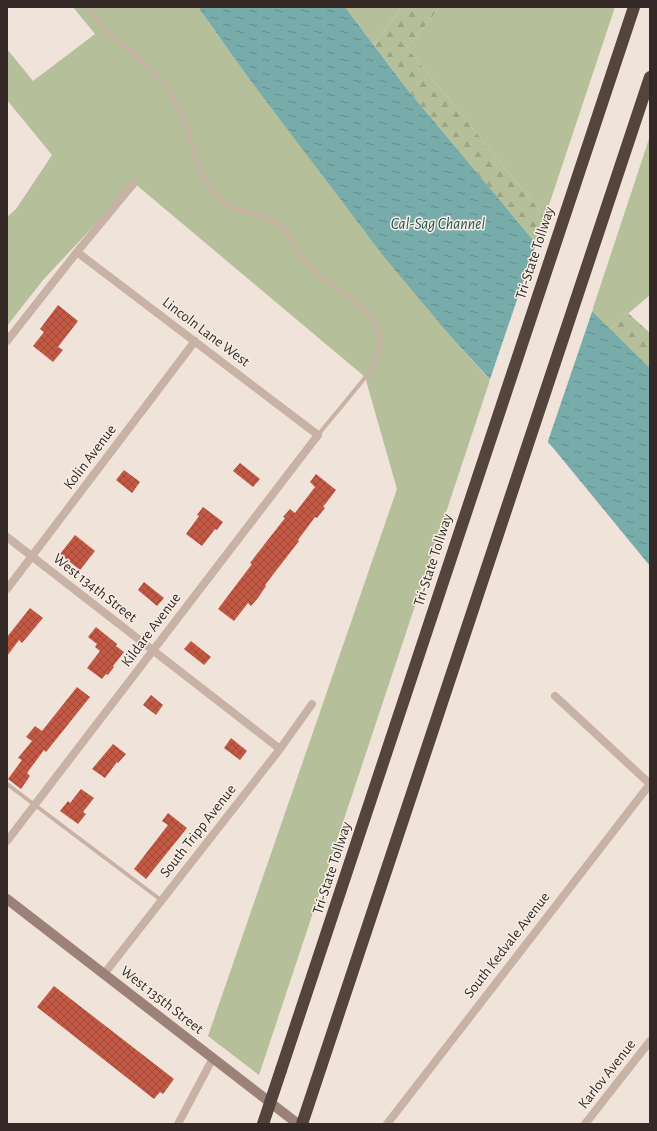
<svg xmlns="http://www.w3.org/2000/svg" width="657" height="1131" font-family="'Alegreya Sans',sans-serif">
<style>
.grass{fill:#b5bf99}
.forest{fill:url(#forest-firs)}
.water{fill:url(#water-ripples)}
.pier{fill:#f0e3d9}
.building{fill:url(#building-cross-hatch)}
.lines{fill:none;stroke-linecap:round;stroke-linejoin:round}
.lane{stroke:#c8b2a5;stroke-width:4}
.street{stroke:#c8b2a5;stroke-width:8}
.secondary{stroke:#9b8177;stroke-width:10}
.highway{stroke:#55433d;stroke-width:12}
.highway-bridge{stroke:#55433d;stroke-width:12}
.labels{text-anchor:middle;dominant-baseline:central;stroke-width:3;stroke-linejoin:round;paint-order:stroke}
.street-label{font-size:15px;fill:#342926;stroke:#f8eee5}
.water-label{font-size:16px;font-style:italic;fill:#1d5453;stroke:#f8eee5}
</style>
<defs>
<pattern id="forest-firs" width="22" height="20" patternUnits="userSpaceOnUse"><rect width="22" height="20" fill="#b5bf99"/><path d="M5 1l3.5 6h-7zM16 11l3.5 6h-7z" fill="#9ca484"/></pattern>
<pattern id="water-ripples" width="26" height="14" patternUnits="userSpaceOnUse"><rect width="26" height="14" fill="#78acab"/><path d="M2 4q2-2 4 0t4 0M15 11q2-2 4 0t4 0" fill="none" stroke="#638c8b"/></pattern>
<pattern id="building-cross-hatch" width="8" height="8" patternUnits="userSpaceOnUse"><rect width="8" height="8" fill="#c35944"/><path d="M0 0l8 8M0 8l8-8" fill="none" stroke="#9f4a39"/></pattern>
</defs>
<rect width="100%" height="100%" fill="#f0e3d9"/>
<path class="grass" d="M73 7H198L247 76 452 338 490 380 259 1075 208 1036 397 489 365 377 134 183 43 280 7 326V217L16 209 52 155 7 100V49L33 81 95 34Z
M345 7H402L374 45Z
M440 7H615L545 217 407 48Z
M650 136V295L610 329 592 311Z"/>
<path class="forest" d="M402 7H440L407 48 545 217 535 243 407 89 374 45Z
M628 313 650 333V368L610 329Z"/>
<path class="water" d="M198 7H345L407 89 592 311 650 368V566L554 449 452 338 385 258 247 76Z"/>
<path class="pier" d="M537 241 593 309 547 444 489 382Z"/>
<path class="building" d="M58 305 78 321 58 347 63 350 53 362 33 346 44 332 40 329Z
M240 463 260 479 253 487 233 471Z
M124 470 140 482 132 493 116 480Z
M316 474 336 490 323 507 325 508 317 518 315 517 298 540 299 541 265 585 266 586 258 598 251 606 248 603 234 621 218 609 252 564 250 563 285 518 283 517 290 509 295 513 315 487 310 482Z
M203 507 223 522 217 530 215 529 202 546 186 534 199 516 197 515Z
M75 535 95 551 80 570 60 554Z
M144 582 164 598 157 606 138 590Z
M30 608 43 618 22 643 19 640 7 656V637Z
M96 627 117 644 116 646 124 652 113 666 114 667 108 675 106 674 102 679 87 668 100 651 95 647 97 644 88 637Z
M191 641 211 657 204 665 184 649Z
M77 687 90 697 46 752 44 750 27 773 30 776 21 789 8 779 22 760 18 758 32 741 26 737 35 726 42 731Z
M151 695 163 705 156 715 143 705Z
M231 738 247 751 240 760 224 748Z
M113 744 126 754 118 763 117 762 105 778 92 769Z
M81 789 94 798 83 812 86 814 78 824 60 811 68 801 70 803Z
M168 813 187 828 146 879 134 869 168 825 162 821Z
M54 986 174 1079 163 1094 160 1092 154 1099 37 1007Z"/>
<g class="lines">
<path class="lane" d="M88 7C95 17 103 26 111 35 129 52 149 65 165 84 169 90 173 98 177 104 197 138 188 174 223 201 240 214 258 212 276 223 289 231 294 247 303 259 322 281 349 294 370 315 376 322 379 332 379 340 380 347 379 355 376 361 371 372 362 381 355 390 343 405 330 420 318 435
M7 784 161 900"/>
<path class="street" d="M7 341 77 252 134 183
M7 537 280 749
M7 589 195 341
M555 696 650 784
M7 841 318 435 77 252
M104 974 280 749 312 704
M178 1124 213 1058
M387 1124 650 784
M585 1124 650 1041"/>
<path class="secondary" d="M7 899 298 1124"/>
<path class="highway" d="M281 1070 634 7
M302 1124 650 77"/>
<path class="highway-bridge" d="M263 1124 281 1070"/>
</g>
<g class="labels">
<g class="street-label">
<text transform="translate(535 253) rotate(-72)">Tri-State Tollway</text>
<text transform="translate(206 332) rotate(37)">Lincoln Lane West</text>
<text transform="translate(90 457) rotate(-53)">Kolin Avenue</text>
<text transform="translate(433 560) rotate(-72)">Tri-State Tollway</text>
<text transform="translate(95 588) rotate(38)">West 134th Street</text>
<text transform="translate(151 630) rotate(-53)">Kildare Avenue</text>
<text transform="translate(198 831) rotate(-52)">South Tripp Avenue</text>
<text transform="translate(332 868) rotate(-72)">Tri-State Tollway</text>
<text transform="translate(507 945) rotate(-52)">South Kedvale Avenue</text>
<text transform="translate(162 1000) rotate(38)">West 135th Street</text>
<text transform="translate(607 1074) rotate(-52)">Karlov Avenue</text>
</g>
<g class="water-label">
<text x="438" y="224">Cal-Sag Channel</text>
</g>
</g>
<rect width="657" height="1131" fill="none" stroke="#342926" stroke-width="16"/>
</svg>
